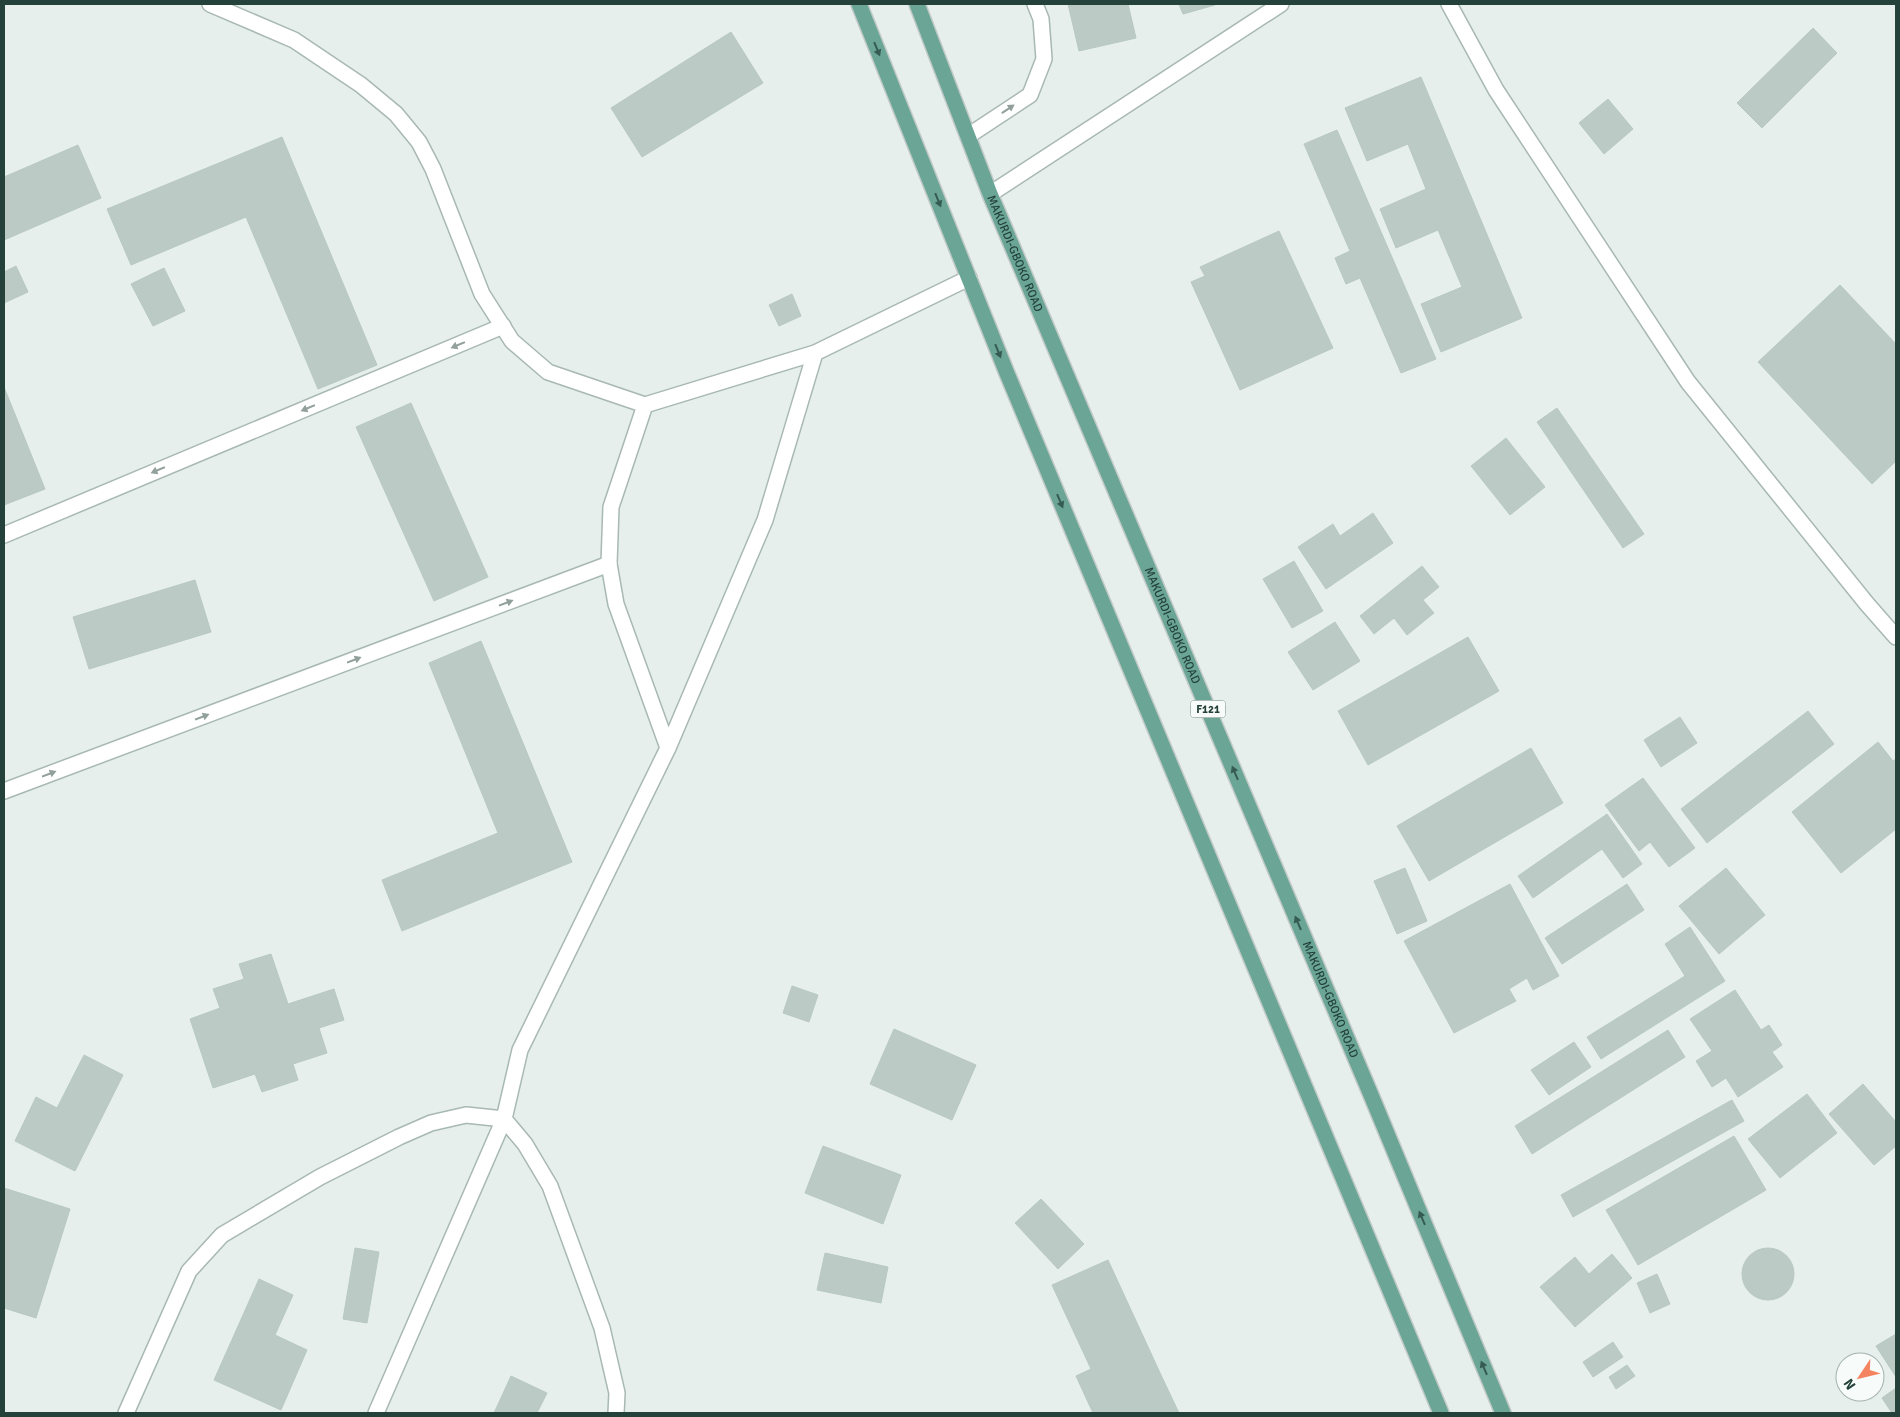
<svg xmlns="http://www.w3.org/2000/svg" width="1900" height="1417" font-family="Signika,sans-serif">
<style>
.building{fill:#bbcac4;stroke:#b8c9c2}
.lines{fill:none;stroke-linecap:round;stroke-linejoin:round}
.service-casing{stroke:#a8b8b2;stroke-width:18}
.minor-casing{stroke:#a8b8b2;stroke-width:18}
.primary-casing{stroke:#c2cac8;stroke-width:18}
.service{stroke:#fff;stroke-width:15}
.minor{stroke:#fff;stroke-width:15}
.primary{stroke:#6aa596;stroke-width:15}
.oneway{fill:#365b51}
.oneway2{fill:#92a09c}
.labels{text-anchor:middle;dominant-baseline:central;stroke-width:4;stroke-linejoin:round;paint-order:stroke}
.shield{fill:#f7fbf9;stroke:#637a73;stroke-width:1}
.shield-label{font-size:11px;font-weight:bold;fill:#24423a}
.street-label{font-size:12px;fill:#24423a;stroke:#f7fbf9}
</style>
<rect width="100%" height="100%" fill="#e6efeb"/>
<path class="building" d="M1068 4H1128L1136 38 1079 51Z
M1179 4H1215V5L1183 14Z
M1813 28 1837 53 1762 128 1737 103Z
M731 32 763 83 642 157 611 108Z
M1421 77 1522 318 1441 352 1421 304 1462 287 1438 230 1396 248 1380 209 1426 189 1408 144 1367 161 1345 108Z
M1608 99 1633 129 1604 154 1579 123Z
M1337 130 1436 359 1401 373 1360 278 1346 284 1335 258 1350 251 1304 144Z
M282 137 377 365 318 389 246 217 131 265 107 209Z
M78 145 101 198 4 240V177Z
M1279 231 1333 348 1240 390 1191 282 1205 276 1200 267Z
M16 266 28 292 4 303V272Z
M164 268 185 311 153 326 131 284Z
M1840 285 1896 344V461L1872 484 1758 362Z
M792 294 801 316 779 326 769 305Z
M4 387 45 489 4 505Z
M411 403 488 577 434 601 356 427Z
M1557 408 1644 534 1623 548 1537 422Z
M1506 438 1545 487 1510 515 1471 466Z
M1373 513 1393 543 1326 589 1298 547 1333 524 1340 536Z
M1294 561 1323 611 1292 628 1263 579Z
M1422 566 1439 587 1423 600 1434 613 1407 635 1394 618 1374 634 1360 616Z
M195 580 211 632 89 669 73 617Z
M1335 622 1360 661 1313 690 1288 652Z
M1468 637 1499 691 1368 765 1338 711Z
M481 641 572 862 402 931 382 880 498 833 429 663Z
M1808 711 1834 744 1707 843 1681 809Z
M1680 717 1697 743 1661 767 1644 740Z
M1878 742 1893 761 1896 759V829L1841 873 1792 812Z
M1531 748 1563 803 1429 881 1397 826Z
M1643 778 1695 848 1669 867 1650 842 1639 851 1605 805Z
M1607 814 1642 864 1623 878 1602 849 1533 898 1518 876Z
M1405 868 1427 921 1397 934 1374 881Z
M1726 868 1765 915 1719 954 1679 906Z
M1510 884 1559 976 1533 990 1527 978 1509 989 1516 1001 1454 1033 1404 941Z
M1627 884 1644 910 1562 964 1545 938Z
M1690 927 1725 981 1601 1059 1587 1037 1685 976 1665 944Z
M271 954 288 1004 334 989 344 1020 319 1028 327 1053 293 1064 298 1080 262 1092 255 1074 213 1088 190 1019 220 1008 213 989 244 979 239 964Z
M792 986 818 995 809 1022 783 1013Z
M1735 990 1761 1030 1769 1025 1782 1045 1772 1052 1783 1067 1738 1097 1726 1078 1712 1087 1696 1061 1712 1051 1690 1019Z
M894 1029 976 1065 952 1120 870 1084Z
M1668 1030 1685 1057 1532 1154 1515 1126Z
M1574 1042 1591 1067 1549 1095 1531 1070Z
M84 1055 123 1075 75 1171 15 1141 36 1097 57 1108Z
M1863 1084 1896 1122V1146L1874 1165 1829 1114Z
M1807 1094 1837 1133 1780 1178 1748 1139Z
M1732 1100 1744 1121 1573 1217 1561 1195Z
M1734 1136 1766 1190 1638 1265 1606 1210Z
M823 1146 901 1175 883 1224 805 1193Z
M4 1188 70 1209 36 1318 4 1308Z
M1041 1199 1084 1244 1058 1269 1015 1223Z
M355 1248 379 1252 367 1323 343 1319Z
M1742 1274a26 26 0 1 1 52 0a26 26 0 1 1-52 0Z
M825 1253 888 1267 881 1303 817 1290Z
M1612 1254 1632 1278 1575 1327 1540 1287 1575 1257 1589 1274Z
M1108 1260 1161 1375 1179 1413H1093L1076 1376 1091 1369 1052 1285Z
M1657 1274 1670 1304 1650 1313 1637 1283Z
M259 1279 293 1295 275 1335 307 1350 281 1410 214 1380Z
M1896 1334V1377L1876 1346Z
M1613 1342 1623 1357 1593 1377 1583 1362Z
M1627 1365 1635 1376 1616 1389 1609 1377Z
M511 1376 547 1393 537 1413H494Z
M1896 1388V1413H1892L1882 1398Z"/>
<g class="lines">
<defs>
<path id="service" d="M968 136 1030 95 1044 59 1041 19 1035 4
M4 535 503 326
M4 791 609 564"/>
<path id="minor" d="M210 4 294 40 361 85 396 114 419 142 433 169 482 294 512 341 548 372 645 405 815 353
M1449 4 1496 90 1688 382 1867 604 1896 637
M990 194 1281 4
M645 405 611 507 609 564 616 604 668 748
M126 1413 189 1271 222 1235 320 1177 399 1137 431 1123 466 1115 504 1119 525 1144 550 1186 602 1328 617 1393 616 1413
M376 1413 504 1119 520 1050 668 748 765 520 815 353 969 278"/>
<g id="primary">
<path d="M859 4 1006 371 1441 1413"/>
<path id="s1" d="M917 4 990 194 1371 1095 1503 1413"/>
</g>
</defs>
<use href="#service" class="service-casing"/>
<use href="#minor" class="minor-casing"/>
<use href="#primary" class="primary-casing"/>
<use href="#service" class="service"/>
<use href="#minor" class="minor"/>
<use href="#primary" class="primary"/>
</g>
<defs><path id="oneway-solid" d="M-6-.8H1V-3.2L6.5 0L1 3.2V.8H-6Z" transform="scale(1.25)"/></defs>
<g class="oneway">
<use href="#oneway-solid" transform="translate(877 49) rotate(68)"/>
<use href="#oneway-solid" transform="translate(938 200) rotate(68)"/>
<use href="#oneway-solid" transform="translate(998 351) rotate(68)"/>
<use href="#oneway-solid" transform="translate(1060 501) rotate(67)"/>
<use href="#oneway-solid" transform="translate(1235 773) rotate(-113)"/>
<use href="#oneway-solid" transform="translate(1298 923) rotate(-113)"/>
<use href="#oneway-solid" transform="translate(1422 1218) rotate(-113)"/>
<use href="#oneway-solid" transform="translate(1484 1368) rotate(-113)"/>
</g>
<g class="oneway2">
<use href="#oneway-solid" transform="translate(1008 109) rotate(-34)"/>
<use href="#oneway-solid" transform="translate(458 345) rotate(157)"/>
<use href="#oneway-solid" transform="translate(308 408) rotate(157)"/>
<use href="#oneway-solid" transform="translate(158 470) rotate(157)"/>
<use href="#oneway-solid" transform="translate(506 603) rotate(-21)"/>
<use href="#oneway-solid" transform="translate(354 660) rotate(-21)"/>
<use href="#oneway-solid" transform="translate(202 717) rotate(-21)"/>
<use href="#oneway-solid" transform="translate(49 774) rotate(-21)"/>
</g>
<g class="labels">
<rect class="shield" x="1190.5" y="700.5" width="35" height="17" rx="4"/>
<g class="shield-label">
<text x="1208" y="709">F121</text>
</g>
<g class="street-label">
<text stroke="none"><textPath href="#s1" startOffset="268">MAKURDI-GBOKO ROAD</textPath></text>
<text stroke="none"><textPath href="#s1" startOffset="672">MAKURDI-GBOKO ROAD</textPath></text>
<text stroke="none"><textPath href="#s1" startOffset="1078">MAKURDI-GBOKO ROAD</textPath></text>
</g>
</g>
<rect width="1900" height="1417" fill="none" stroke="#24423a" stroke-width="10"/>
<g transform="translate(1860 1377) rotate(235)"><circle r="24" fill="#f7fbf9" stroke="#a3b1ad"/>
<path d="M0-4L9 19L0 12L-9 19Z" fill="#f4845f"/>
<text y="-8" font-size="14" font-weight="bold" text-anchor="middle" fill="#24423a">N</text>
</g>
</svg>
